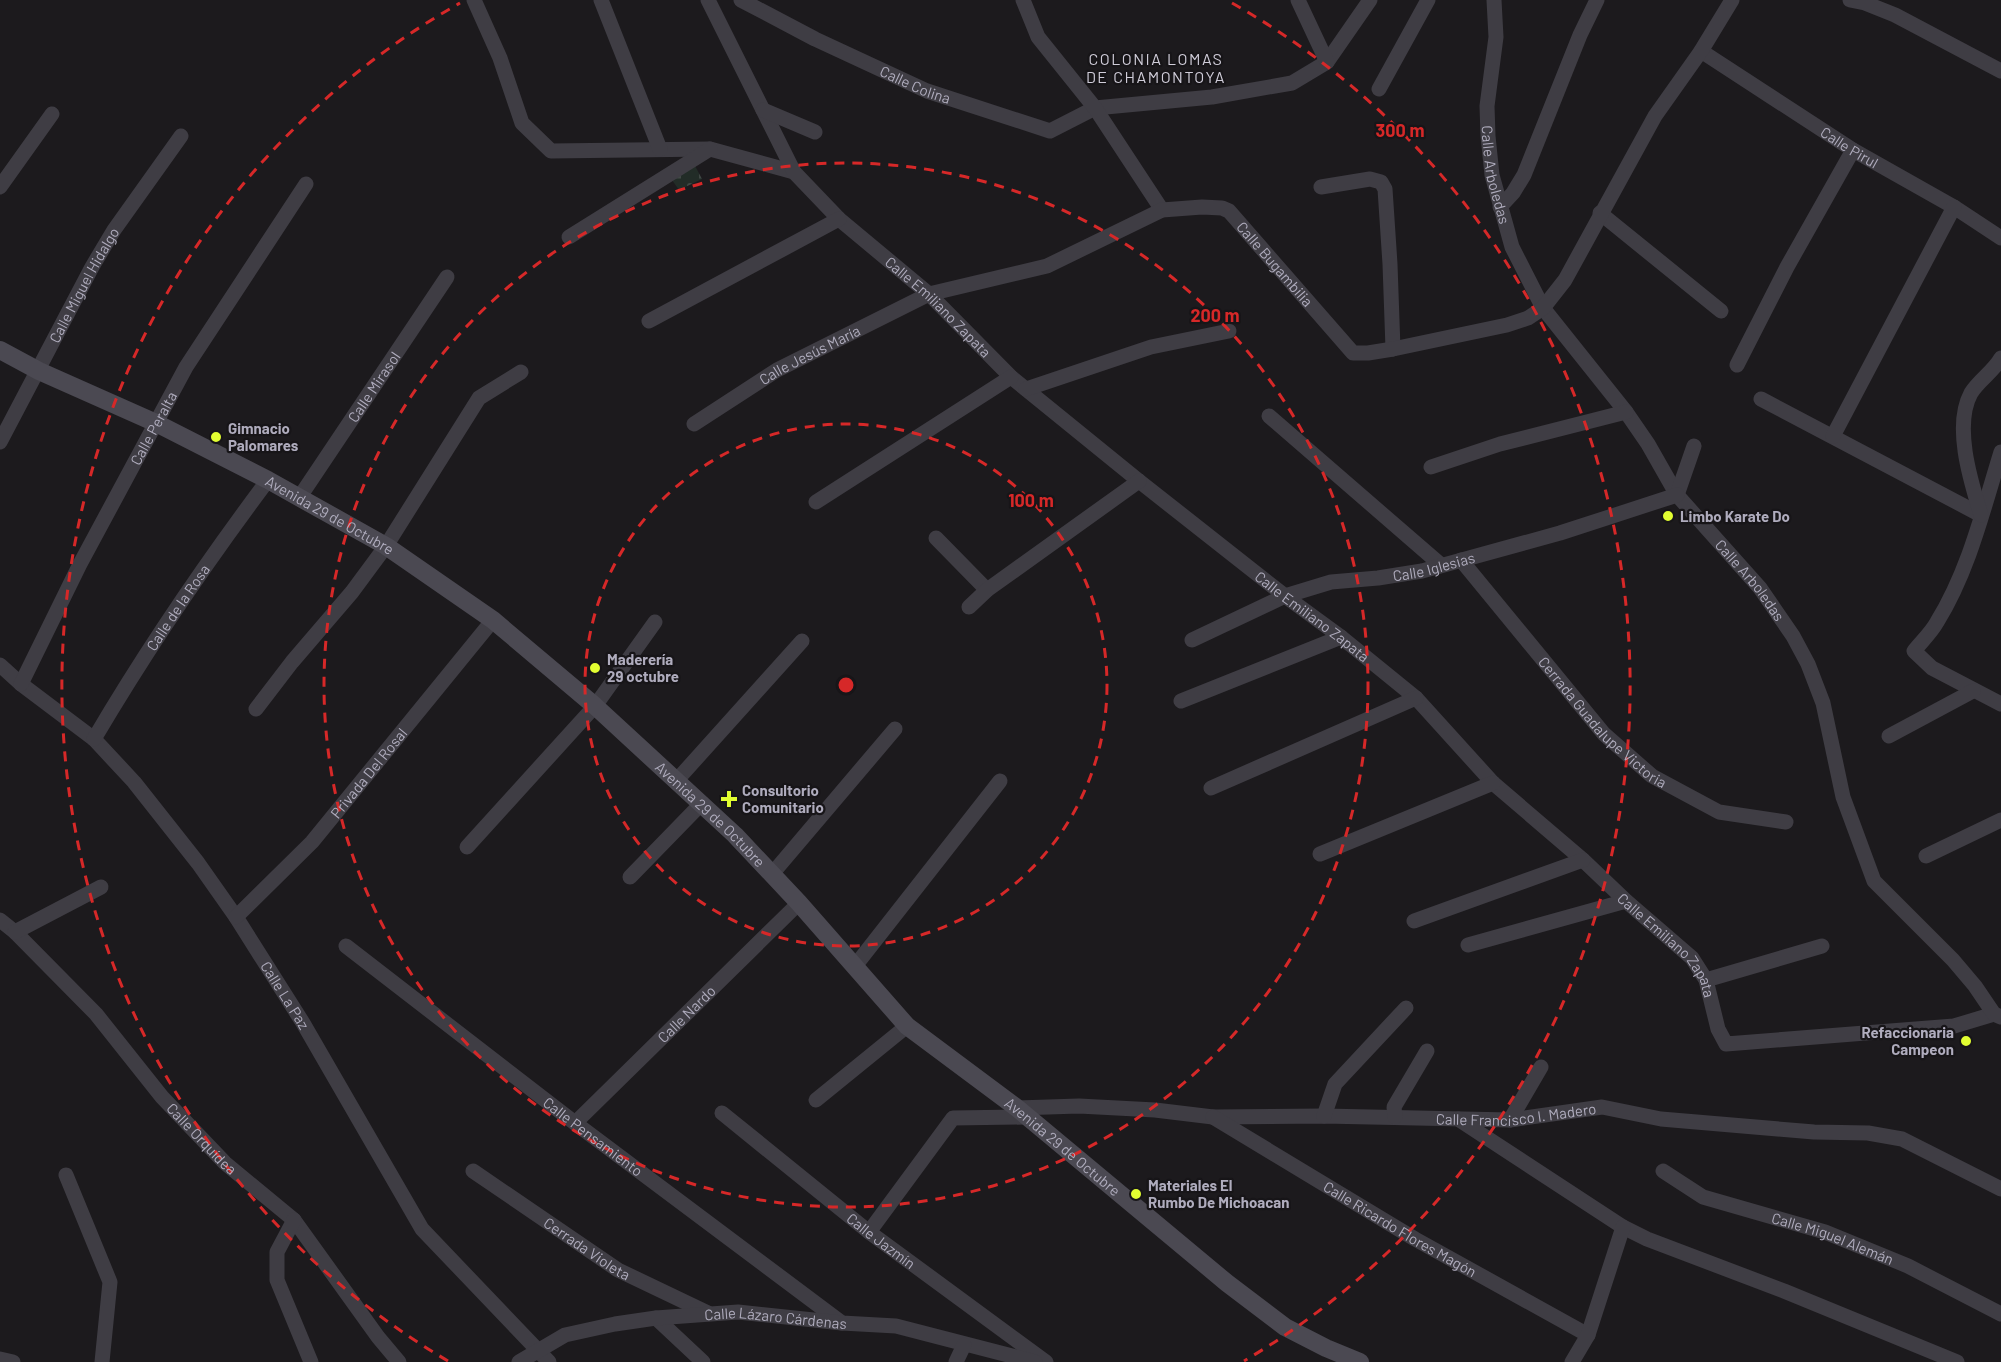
<svg xmlns="http://www.w3.org/2000/svg" width="2001" height="1362" font-family="Barlow,sans-serif">
<style>
.cemetery{fill:url(#cemetery-stones)}
.lines{fill:none;stroke-linecap:round;stroke-linejoin:round}
.street{stroke:#3f3d44;stroke-width:15}
.secondary{stroke:#4b4952;stroke-width:18}
.ring{fill:none;stroke:#d62828;stroke-width:3;stroke-dasharray:10 8}
.poi-dot{fill:#e2fe31;stroke:#171518;stroke-width:2}
.labels{text-anchor:middle;dominant-baseline:central;stroke-width:4.5;stroke-linejoin:round;paint-order:stroke}
.street-label{font-size:15px;fill:#afacbd;stroke:#171518}
.poi-label{font-size:15px;font-weight:bold;fill:#afacbd;stroke:#171518;text-anchor:start}
.neighbourhood-label{font-size:16px;letter-spacing:1.5px;fill:#d0cdd9;stroke:#171518}
.centre{fill:#d62828;stroke:#171518;stroke-width:3}
.ring-label{font-size:18px;text-anchor:middle;font-weight:bold;fill:#d62828;stroke:#171518;stroke-width:4.5;stroke-linejoin:round;paint-order:stroke}
</style>
<defs>
<pattern id="cemetery-stones" width="16" height="16" patternUnits="userSpaceOnUse" patternTransform="scale(1.5)"><rect width="16" height="16" fill="#222c27"/><path d="M2 7V4a2 2 0 0 1 4 0v3zM10 15v-3a2 2 0 0 1 4 0v3z" fill="#404844"/></pattern>
</defs>
<rect width="100%" height="100%" fill="#1c1a1d"/>
<path class="cemetery" d="M694 164 702 179 679 190 670 177Z"/>
<g class="lines">
<g class="street">
<path d="M474 0 500 58 522 123 551 151 710 149 794 172"/>
<path d="M601 0 660 149"/>
<path id="s1" d="M708 0 794 172 839 219 929 294 1011 377 1139 481 1285 596 1341 637 1416 698 1493 783 1583 860 1626 901 1692 958 1706 980 1718 1029 1726 1044 1954 1026 1994 1014"/>
<path id="s2" d="M741 0 815 39 927 91 1050 131 1095 108 1212 97 1292 83 1327 62 1370 0"/>
<path d="M1023 0 1038 37 1095 108 1162 210"/>
<path d="M1298 0 1327 62"/>
<path id="s3" d="M1494 0 1496 37 1487 106 1488 136 1492 175 1512 247 1543 308 1626 412 1648 444 1677 495 1760 588 1793 636 1808 664 1823 703 1843 797 1874 881 1953 960 1975 986 1994 1014 2001 1017"/>
<path d="M1850 0 1865 3 1895 15 2001 71"/>
<path id="s4" d="M1701 51 1853 150 1954 207 2001 238"/>
<path d="M1379 89 1428 0"/>
<path d="M763 110 815 132"/>
<path d="M0 187 52 114"/>
<path d="M1321 187 1370 179 1381 182 1385 189 1390 264 1393 349"/>
<path d="M1500 207 1513 193 1524 175 1580 35 1597 0"/>
<path d="M1600 213 1721 311"/>
<path d="M569 237 710 149"/>
<path d="M649 321 839 219"/>
<path d="M1737 365 1787 267 1853 150"/>
<path d="M1026 389 1151 347 1229 331"/>
<path d="M1761 399 1981 515"/>
<path d="M1269 416 1441 565"/>
<path id="s5" d="M694 424 777 370 929 294 1047 266 1162 210 1202 207 1222 208 1229 211 1353 353H1368L1393 349 1507 325 1528 318 1543 308 1565 280 1655 116 1701 51 1732 0"/>
<path d="M1833 436 1954 207"/>
<path id="s6" d="M0 442 92 267 114 230 181 136"/>
<path d="M2001 452C1983 510 1969 570 1937 622 1931 633 1921 642 1914 651L1932 668 2001 704"/>
<path d="M1431 467 1500 444 1626 412"/>
<path d="M1677 495 1694 446"/>
<path id="s7" d="M299 498 447 277"/>
<path d="M816 502 1011 377"/>
<path d="M1981 515C1971 482 1953 426 1971 393 1979 380 1993 372 2001 358"/>
<path d="M936 538 987 590"/>
<path id="s8" d="M1461 560 1604 734 1652 776 1719 812 1786 822"/>
<path d="M969 607 987 590 1139 481"/>
<path id="s9" d="M1192 640 1285 596 1331 582 1378 578 1422 571 1560 533 1677 495"/>
<path id="s10" d="M0 665 21 684 94 739 134 782 198 863 236 917 303 1023 422 1229 549 1362"/>
<path id="s11" d="M21 684 80 564 186 367 306 184"/>
<path d="M1181 701 1341 637"/>
<path d="M256 709 292 662 352 592 386 546 479 398 521 372"/>
<path d="M1889 736 1973 691"/>
<path id="s12" d="M94 739C147 649 205 564 268 480"/>
<path d="M677 780 802 641"/>
<path d="M1211 788 1416 698"/>
<path d="M467 847 595 706 655 622"/>
<path d="M1320 854 1493 783"/>
<path d="M1926 856 2001 820"/>
<path d="M772 874 895 729"/>
<path d="M630 877 702 803"/>
<path id="s13" d="M236 917 312 842 493 620"/>
<path id="s14" d="M0 920 15 932 96 1014 162 1097 225 1163 294 1220 378 1337 399 1362"/>
<path d="M1414 921 1583 860"/>
<path d="M15 932 101 887"/>
<path d="M1468 945 1626 901"/>
<path id="s15" d="M346 946 575 1123 842 1323"/>
<path d="M855 966 1000 781"/>
<path d="M1706 980 1822 946"/>
<path d="M816 1100 907 1026"/>
<path id="s16" d="M1017 1108 1079 1106 1155 1110 1213 1117 1324 1116 1510 1120 1602 1107 1661 1119 1814 1132 1868 1133 1902 1139 2001 1189"/>
<path id="s17" d="M722 1113 869 1232 1046 1362"/>
<path d="M1324 1116 1335 1084 1406 1008"/>
<path id="s18" d="M1213 1117 1415 1239 1588 1335"/>
<path d="M1395 1117 1394 1107 1427 1051"/>
<path d="M1458 1119 1623 1227 1647 1239 1784 1291 1957 1362"/>
<path d="M1510 1120 1541 1067"/>
<path id="s19" d="M575 1123 799 903"/>
<path id="s20" d="M473 1171 618 1270 708 1313"/>
<path id="s21" d="M1663 1171 1703 1197 1825 1232 1908 1266 2001 1314"/>
<path d="M66 1175 110 1282 102 1362"/>
<path d="M294 1220 277 1252V1280L311 1362"/>
<path d="M869 1232 953 1118 1027 1117"/>
<path d="M656 1318 703 1362"/>
<path d="M0 1359 13 1362"/>
<path id="s22" d="M519 1362 565 1335 615 1324 656 1318 738 1312 842 1323 896 1326 1035 1362"/>
<path d="M956 1362 964 1345"/>
<path d="M1572 1362 1588 1335 1623 1227"/>
</g>
<path class="secondary" id="s23" d="M0 350 39 371 156 423 268 480 386 546 493 620 595 706 735 835 799 903 907 1026 1017 1108 1227 1283 1285 1327 1326 1348 1360 1362"/>
</g>
<g class="ring">
<circle cx="846" cy="685" r="261"/>
<circle cx="846" cy="685" r="522"/>
<path d="M448 1361A784 784 0 0 1 460 3M1232 3A784 784 0 0 1 1244 1361"/>
</g>
<g class="poi-dot">
<circle cx="216" cy="437" r="6"/>
<circle cx="1668" cy="516" r="6"/>
<circle cx="595" cy="668" r="6"/>
<path d="M726 790h6v6h6v6h-6v6h-6v-6h-6v-6h6z"/>
<circle cx="1966" cy="1041" r="6"/>
<circle cx="1136" cy="1194" r="6"/>
</g>
<g class="labels">
<g class="street-label">
<text stroke="none"><textPath href="#s2" startOffset="194">Calle Colina</textPath></text>
<text stroke="none"><textPath href="#s4" startOffset="177">Calle Pirul</textPath></text>
<text stroke="none"><textPath href="#s3" startOffset="176">Calle Arboledas</textPath></text>
<text stroke="none"><textPath href="#s5" startOffset="656">Calle Bugambilia</textPath></text>
<text stroke="none"><textPath href="#s6" startOffset="178">Calle Miguel Hidalgo</textPath></text>
<text stroke="none"><textPath href="#s1" startOffset="390">Calle Emiliano Zapata</textPath></text>
<text stroke="none"><textPath href="#s5" startOffset="135">Calle Jesús María</textPath></text>
<text stroke="none"><textPath href="#s7" startOffset="134">Calle Mirasol</textPath></text>
<text stroke="none"><textPath href="#s11" startOffset="288">Calle Peralta</textPath></text>
<text stroke="none"><textPath href="#s23" startOffset="369">Avenida 29 de Octubre</textPath></text>
<text stroke="none"><textPath href="#s9" startOffset="255">Calle Iglesias</textPath></text>
<text stroke="none"><textPath href="#s3" startOffset="662">Calle Arboledas</textPath></text>
<text stroke="none"><textPath href="#s12" startOffset="156">Calle de la Rosa</textPath></text>
<text stroke="none"><textPath href="#s1" startOffset="876">Calle Emiliano Zapata</textPath></text>
<text stroke="none"><textPath href="#s8" startOffset="216">Cerrada Guadalupe Victoria</textPath></text>
<text stroke="none"><textPath href="#s13" startOffset="196">Privada Del Rosal</textPath></text>
<text stroke="none"><textPath href="#s23" startOffset="855">Avenida 29 de Octubre</textPath></text>
<text stroke="none"><textPath href="#s1" startOffset="1362">Calle Emiliano Zapata</textPath></text>
<text stroke="none"><textPath href="#s10" startOffset="440">Calle La Paz</textPath></text>
<text stroke="none"><textPath href="#s19" startOffset="156">Calle Nardo</textPath></text>
<text stroke="none"><textPath href="#s16" startOffset="500">Calle Francisco I. Madero</textPath></text>
<text stroke="none"><textPath href="#s15" startOffset="312">Calle Pensamiento</textPath></text>
<text stroke="none"><textPath href="#s14" startOffset="298">Calle Orquídea</textPath></text>
<text stroke="none"><textPath href="#s23" startOffset="1341">Avenida 29 de Octubre</textPath></text>
<text stroke="none"><textPath href="#s18" startOffset="218">Calle Ricardo Flores Magón</textPath></text>
<text stroke="none"><textPath href="#s21" startOffset="184">Calle Miguel Alemán</textPath></text>
<text stroke="none"><textPath href="#s17" startOffset="204">Calle Jazmín</textPath></text>
<text stroke="none"><textPath href="#s20" startOffset="138">Cerrada Violeta</textPath></text>
<text stroke="none"><textPath href="#s22" startOffset="266">Calle Lázaro Cárdenas</textPath></text>
</g>
<g class="poi-label">
<text x="228" y="428">Gimnacio<tspan x="228" dy="17">Palomares</tspan></text>
<text x="1680" y="516">Limbo Karate Do</text>
<text x="607" y="659">Maderería<tspan x="607" dy="17">29 octubre</tspan></text>
<text x="742" y="790">Consultorio<tspan x="742" dy="17">Comunitario</tspan></text>
<text x="1954" y="1032" text-anchor="end">Refaccionaria<tspan x="1954" dy="17">Campeon</tspan></text>
<text x="1148" y="1185">Materiales El<tspan x="1148" dy="17">Rumbo De Michoacan</tspan></text>
</g>
<g class="neighbourhood-label">
<text x="1156" y="58">COLONIA LOMAS<tspan x="1156" dy="18">DE CHAMONTOYA</tspan></text>
</g>
</g>
<circle cx="846" cy="685" r="9" class="centre"/>
<g class="ring-label">
<text x="1400" y="137">300 m</text>
<text x="1215" y="322">200 m</text>
<text x="1031" y="507">100 m</text>
</g>
</svg>
